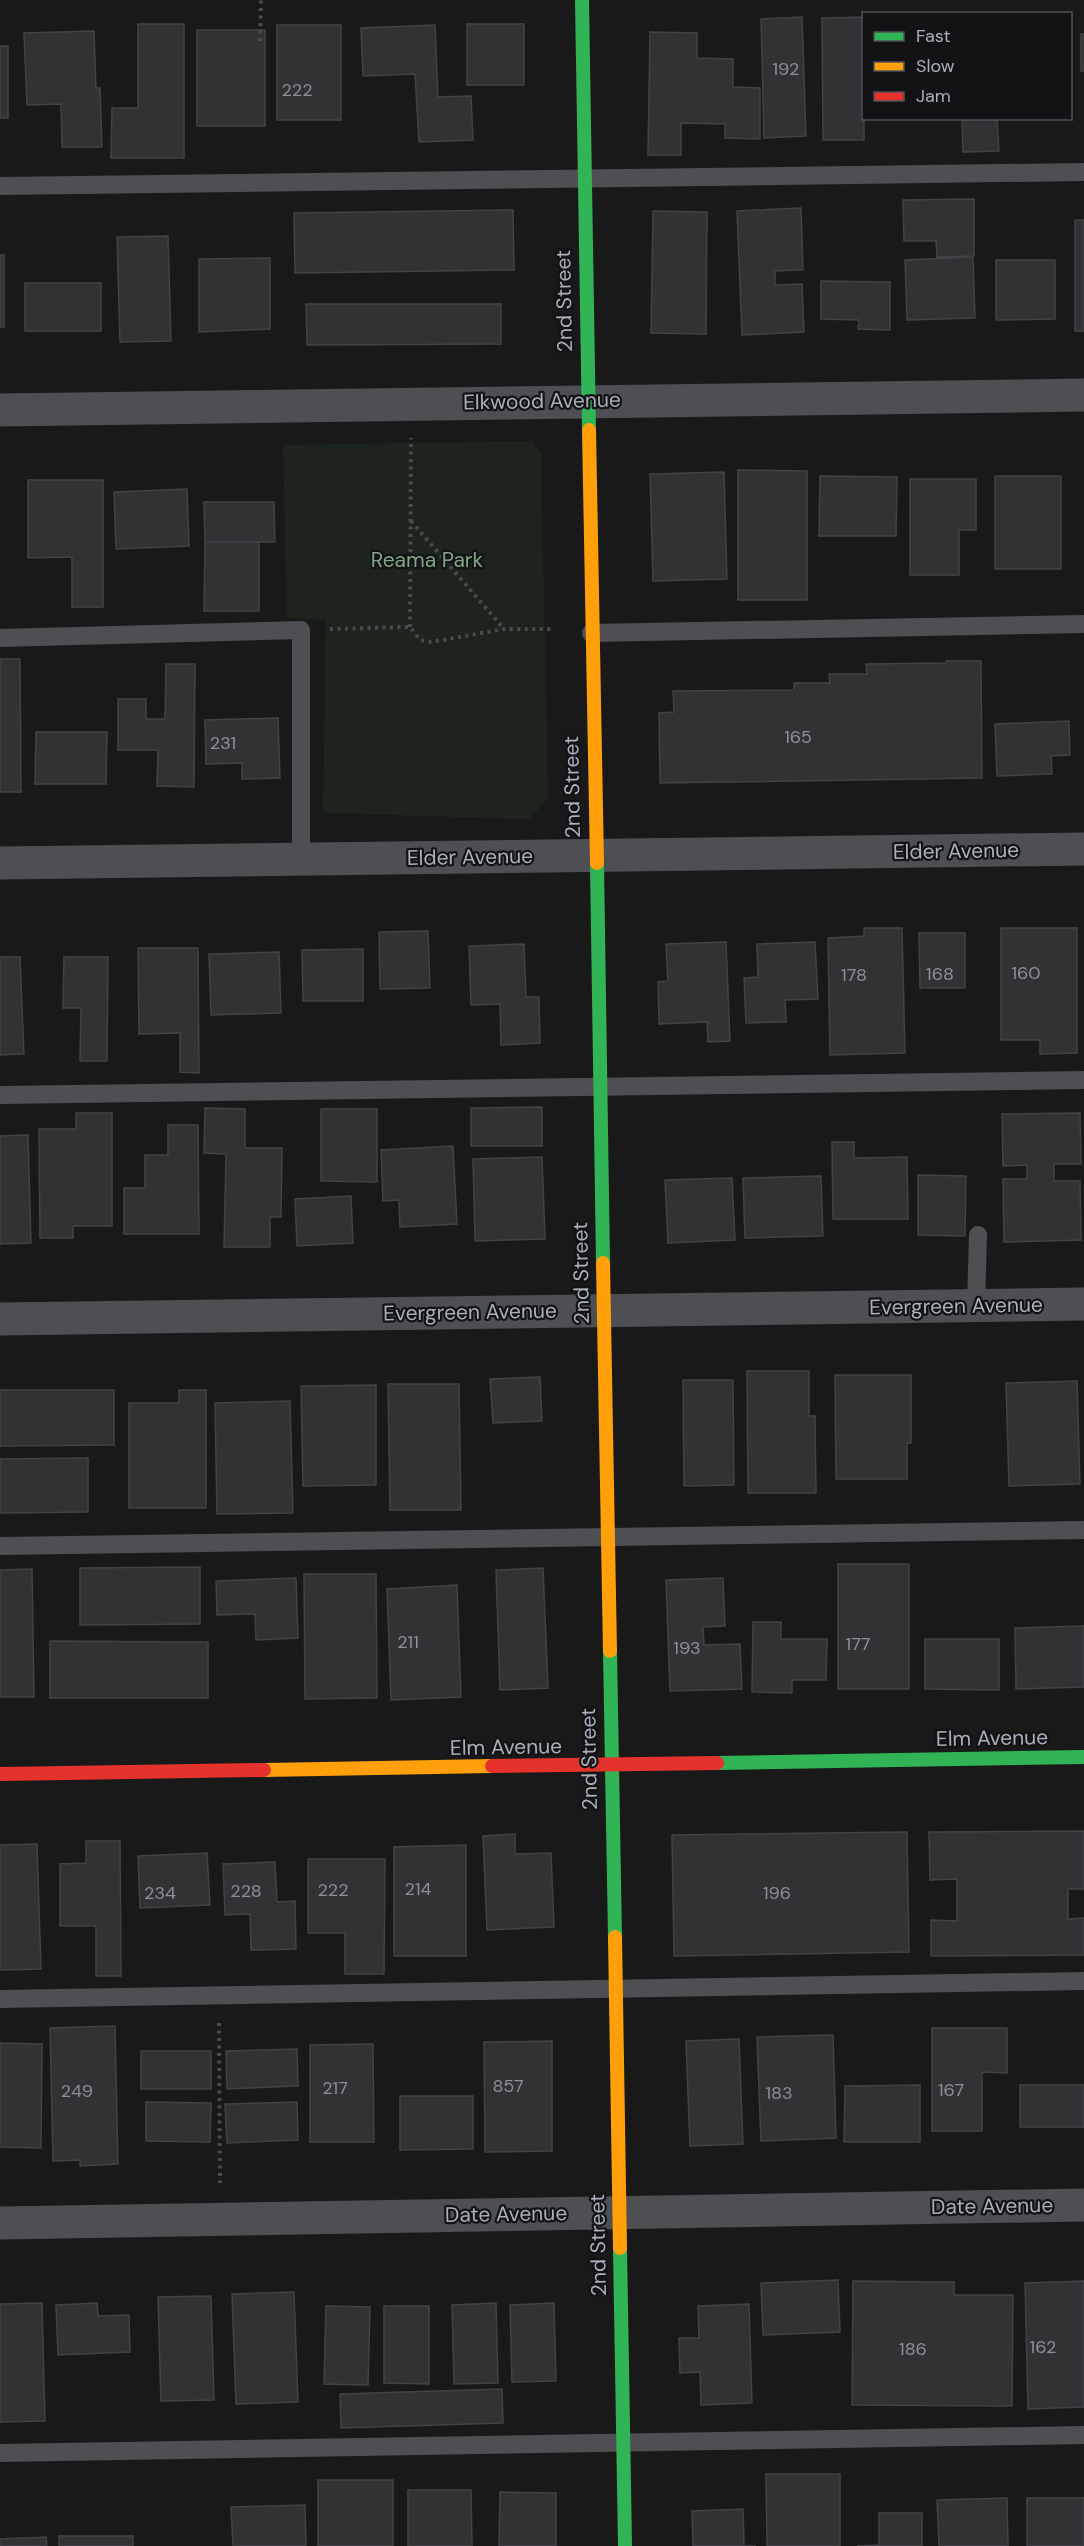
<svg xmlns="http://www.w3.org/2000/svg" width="1084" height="2546" font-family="'DM Sans',sans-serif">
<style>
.green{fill:#1d241e}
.building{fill:#323234;stroke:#424346;stroke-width:1.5}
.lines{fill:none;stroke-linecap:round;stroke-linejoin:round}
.path{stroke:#494b4d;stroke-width:4;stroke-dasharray:3 4.5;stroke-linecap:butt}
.lane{stroke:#4d4f53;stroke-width:18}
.street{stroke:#4d4f53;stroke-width:33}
.fast{stroke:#30b455;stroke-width:14}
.slow{stroke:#ff9f0a;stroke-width:14}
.jam{stroke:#e5322d;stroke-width:14}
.labels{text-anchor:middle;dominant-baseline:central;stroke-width:4.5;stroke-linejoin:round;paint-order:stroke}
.number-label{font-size:18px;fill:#8c9098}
.street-label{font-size:21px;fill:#aab0ba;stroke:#131316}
.park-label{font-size:21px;fill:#81a681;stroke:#131316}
</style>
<rect width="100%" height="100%" fill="#19191a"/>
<path class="green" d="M532 441 541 453 548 799 529 819 323 813 326 620 287 618 283 445Z"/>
<path class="building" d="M802 17 806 136 764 138 761 19Z
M864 17V140H823L822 18Z
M138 24H184V158H111L112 108H138Z
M467 24H524V85H467Z
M277 25H341V120H277Z
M435 25 438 97 471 96 473 140 419 142 415 74 363 76 361 28Z
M197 30H265V126H197Z
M94 31 96 88H100L102 147H62L61 104 27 105 24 33Z
M650 32 697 33V58L733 59V87L760 88V139L725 138V124L681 123V155H648Z
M1081 34H1084V71H1081Z
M0 46H8V118H0Z
M962 118H997L999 151 963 152Z
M974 199V256L937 257 936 241H904L903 200Z
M801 208 803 270 775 271V285L802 284 804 332 742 335 737 211Z
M513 210 514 270 295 273 294 213Z
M653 211 707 212 706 334 651 333Z
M1075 220H1084V331H1075Z
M168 236 171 341 120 342 117 237Z
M0 255H4V327H0Z
M973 257 975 318 907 320 905 260Z
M270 258V329L199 332V259Z
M996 260H1055V319L996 320Z
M821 281 890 282V330L858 329 859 320 821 319Z
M25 283H101V331H25Z
M306 304H501V344L307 345Z
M738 470 807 471V600H738Z
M724 472 727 579 653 581 650 474Z
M820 476 897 477 896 536H819Z
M995 476H1061V569H995Z
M910 479H976V530H959V575H910Z
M28 480H103V607H72V557L28 558Z
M187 489 189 546 116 549 114 492Z
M204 502H274L275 542H205Z
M205 542H259V611H204Z
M0 659H20L21 792H0Z
M946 661H981L982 778 660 783 659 713 674 712 673 691 794 690V683H830L829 674H867L866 664 946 663Z
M166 664H195L194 787 157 786 158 750H118V699H146V719H165Z
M278 718 280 778 242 779V763L206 764 205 720Z
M1069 721 1070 755 1051 756 1052 774 997 776 995 724Z
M36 732H107L106 784H35Z
M864 928H902L905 1053 830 1055 828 938 864 936Z
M1001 928H1077V1053L1040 1054V1040H1001Z
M428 931 430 988 380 989 379 932Z
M919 933H965V988H920Z
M726 942 730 1041 708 1042 707 1022 659 1024 658 982 668 981 666 944Z
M815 942 818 999 785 1000 786 1022 746 1023 744 978 758 977 757 944Z
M524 944 526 997H539L540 1043 501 1045 500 1004 471 1005 469 946Z
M138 948H198L199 1073 180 1072V1033L139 1034Z
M363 949V1001H303L302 950Z
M279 952 281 1013 211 1015 209 954Z
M0 957H20L24 1054 0 1055Z
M64 957H108L107 1061H80L81 1008H63Z
M542 1107V1146H471V1108Z
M205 1108 245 1109V1148H282L281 1217H270V1247H224L226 1154 204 1153Z
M321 1109H377V1182L321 1181Z
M76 1113H112V1226H73V1238H40L39 1129H76Z
M1080 1113 1081 1164H1054V1181H1080L1081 1240 1004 1242 1003 1179H1027V1165L1003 1166 1002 1114Z
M168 1125H198L199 1234H124V1188H145V1155H168Z
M28 1135 31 1243 0 1244V1136Z
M832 1142H854V1158L907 1157 908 1219H833Z
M453 1146 457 1224 400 1227 399 1200 383 1201 381 1150Z
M542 1157 545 1239 475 1241 473 1159Z
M918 1175 966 1176 965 1236 918 1235Z
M821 1176 823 1236 745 1238 743 1178Z
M732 1178 735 1240 668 1243 665 1180Z
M351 1196 353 1243 297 1246 295 1199Z
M747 1371H809V1416H815L816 1493H748Z
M835 1375H911V1443H907V1479H836Z
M540 1377 542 1421 493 1423 490 1379Z
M683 1380H733L734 1485 684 1486Z
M1077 1381 1080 1484 1009 1486 1006 1383Z
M388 1384H459L461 1510H390Z
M376 1385V1485L303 1486 301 1386Z
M0 1390H114V1445L0 1446Z
M179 1390H206V1508H129V1403H179Z
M290 1401 293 1513 217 1514 215 1403Z
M88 1458V1512L0 1513V1459Z
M838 1564H909V1689H838Z
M200 1567V1624L80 1625V1568Z
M543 1568 548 1688 500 1690 496 1570Z
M32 1569 34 1697H0V1570Z
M304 1574H376L377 1698 305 1699Z
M296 1578 298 1638 256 1640 255 1614 217 1615 216 1581Z
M723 1578 725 1626 703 1627 704 1645 740 1644 742 1689 670 1691 666 1580Z
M457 1585 461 1697 391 1700 387 1589Z
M753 1622H781V1639H827L826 1680H792V1693L752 1692Z
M1084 1626V1687L1016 1689 1015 1628Z
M925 1639H999V1690L925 1689Z
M50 1641 208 1642V1698H50Z
M1084 1831V1889H1068V1919L1084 1918V1955L931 1956V1920L957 1921V1879L930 1880 929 1832Z
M907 1832 909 1952 674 1956 672 1835Z
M515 1834V1854L551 1853 554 1927 487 1930 483 1836Z
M86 1841H120L121 1976H96V1926H60V1864L86 1863Z
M37 1844 41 1969 0 1970V1845Z
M466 1845V1956H394V1847Z
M207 1853 210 1905 140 1908 138 1856Z
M308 1859H385L384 1974H345V1933H308Z
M275 1862 277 1902 295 1901 296 1949 251 1950 250 1914 225 1915 223 1864Z
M115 2026 118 2164 80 2166V2160L53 2161 50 2028Z
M932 2028H1007V2073L982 2072V2131H932Z
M833 2035 836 2138 761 2141 757 2037Z
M739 2039 743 2144 690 2146 686 2041Z
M552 2041V2151L485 2152 484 2042Z
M0 2043 42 2044 41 2148 0 2147Z
M373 2044 374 2142H310V2045Z
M297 2049 298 2086 227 2089 226 2051Z
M141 2051H211V2089H141Z
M920 2085V2142H844L845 2086Z
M1020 2085H1084V2127H1020Z
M400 2096H473V2149L400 2150Z
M146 2102 211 2103 210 2142 146 2141Z
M297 2102 298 2140 227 2143 225 2104Z
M838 2280 840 2332 763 2335 761 2283Z
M853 2281 954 2282V2295H1013L1012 2406 852 2405Z
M1084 2281V2407L1028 2409 1025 2283Z
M294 2292 298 2402 236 2404 232 2294Z
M211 2296 214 2400 161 2401 158 2297Z
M42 2303 45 2421 0 2422V2304Z
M97 2303 98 2316 129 2315 130 2352 58 2355 56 2305Z
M496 2303 498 2383 454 2384 452 2305Z
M554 2303 556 2381 512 2382 510 2305Z
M749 2304 752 2403 701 2405 700 2372 680 2373 679 2338H699L698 2306Z
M326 2306 370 2307 368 2385 324 2384Z
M384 2306H429V2384L384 2383Z
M502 2389 503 2423 341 2428 340 2394Z
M766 2474H840V2546H767Z
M318 2480H393V2546H318Z
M408 2490H471L472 2546H408Z
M500 2492 556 2493V2546H499Z
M1007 2498 1008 2546H939L937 2500Z
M1027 2498H1084V2546H1027Z
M305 2505 306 2546H233L231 2507Z
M743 2509 744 2546H756H693L692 2511Z
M879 2513H922V2546H857L879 2545Z
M59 2536H133V2546H59Z
M46 2537 47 2546H0V2539Z"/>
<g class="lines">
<path class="path" d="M260 41 261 0
M411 521 504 629
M410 627 411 438
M330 629 410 627 420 640 432 642 504 629H552
M219 2023 220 2183"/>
<path class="lane" d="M0 186 1084 172
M591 633 1084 624
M0 638 301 630V860
M0 1095 1084 1080
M976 1305 978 1235
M0 1546 1084 1530
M0 1999 1084 1981
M0 2453 1084 2435"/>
<path class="street" d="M0 410 1084 395
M0 863 1084 849
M0 1319 1084 1304
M0 2223 1084 2205"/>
<path class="fast" d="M582 0 589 430
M597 863 603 1263
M610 1651 615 1937
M717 1763 1084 1757
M620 2248 625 2546"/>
<path class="slow" d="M589 430 597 863
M603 1263 610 1651
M264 1770 492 1766
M615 1937 620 2248"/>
<path class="jam" d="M492 1766 717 1763
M0 1774 264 1770"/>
</g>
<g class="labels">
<g class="number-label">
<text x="786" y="69">192</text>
<text x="297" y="90">222</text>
<text x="798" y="737">165</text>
<text x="223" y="743">231</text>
<text x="1026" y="973">160</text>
<text x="940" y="974">168</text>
<text x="854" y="975">178</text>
<text x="408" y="1642">211</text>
<text x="858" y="1644">177</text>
<text x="687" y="1648">193</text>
<text x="418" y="1889">214</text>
<text x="333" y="1890">222</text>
<text x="246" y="1891">228</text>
<text x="160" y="1893">234</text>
<text x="777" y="1893">196</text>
<text x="508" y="2086">857</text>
<text x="335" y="2088">217</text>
<text x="951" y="2090">167</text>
<text x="77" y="2091">249</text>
<text x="779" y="2093">183</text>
<text x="1043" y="2347">162</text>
<text x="913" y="2349">186</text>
</g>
<g class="street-label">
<text transform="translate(564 301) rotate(-91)">2nd Street</text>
<text transform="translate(542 401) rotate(-1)">Elkwood Avenue</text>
<text transform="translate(572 787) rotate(-91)">2nd Street</text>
<text transform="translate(956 851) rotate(-1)">Elder Avenue</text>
<text transform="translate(470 857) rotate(-1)">Elder Avenue</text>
<text transform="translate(581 1273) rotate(-91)">2nd Street</text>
<text transform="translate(956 1306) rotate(-1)">Evergreen Avenue</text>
<text transform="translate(470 1312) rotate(-1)">Evergreen Avenue</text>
<text transform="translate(992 1738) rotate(-1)">Elm Avenue</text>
<text transform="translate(506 1747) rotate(-1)">Elm Avenue</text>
<text transform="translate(589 1759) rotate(-91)">2nd Street</text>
<text transform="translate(992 2206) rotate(-1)">Date Avenue</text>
<text transform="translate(506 2214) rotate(-1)">Date Avenue</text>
<text transform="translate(598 2245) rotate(-91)">2nd Street</text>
</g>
<g class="park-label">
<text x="427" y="560">Reama Park</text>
</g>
</g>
<rect x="862" y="12" width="210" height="108" fill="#131316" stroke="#4f5258" stroke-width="1.5"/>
<rect x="874" y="32" width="30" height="9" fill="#30b455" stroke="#4f5258" stroke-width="1.5"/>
<text x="916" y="42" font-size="18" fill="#aab0ba">Fast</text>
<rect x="874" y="62" width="30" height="9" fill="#ff9f0a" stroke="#4f5258" stroke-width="1.5"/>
<text x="916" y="72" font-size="18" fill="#aab0ba">Slow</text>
<rect x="874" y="92" width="30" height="9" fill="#e5322d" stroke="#4f5258" stroke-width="1.5"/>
<text x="916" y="102" font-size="18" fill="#aab0ba">Jam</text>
</svg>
